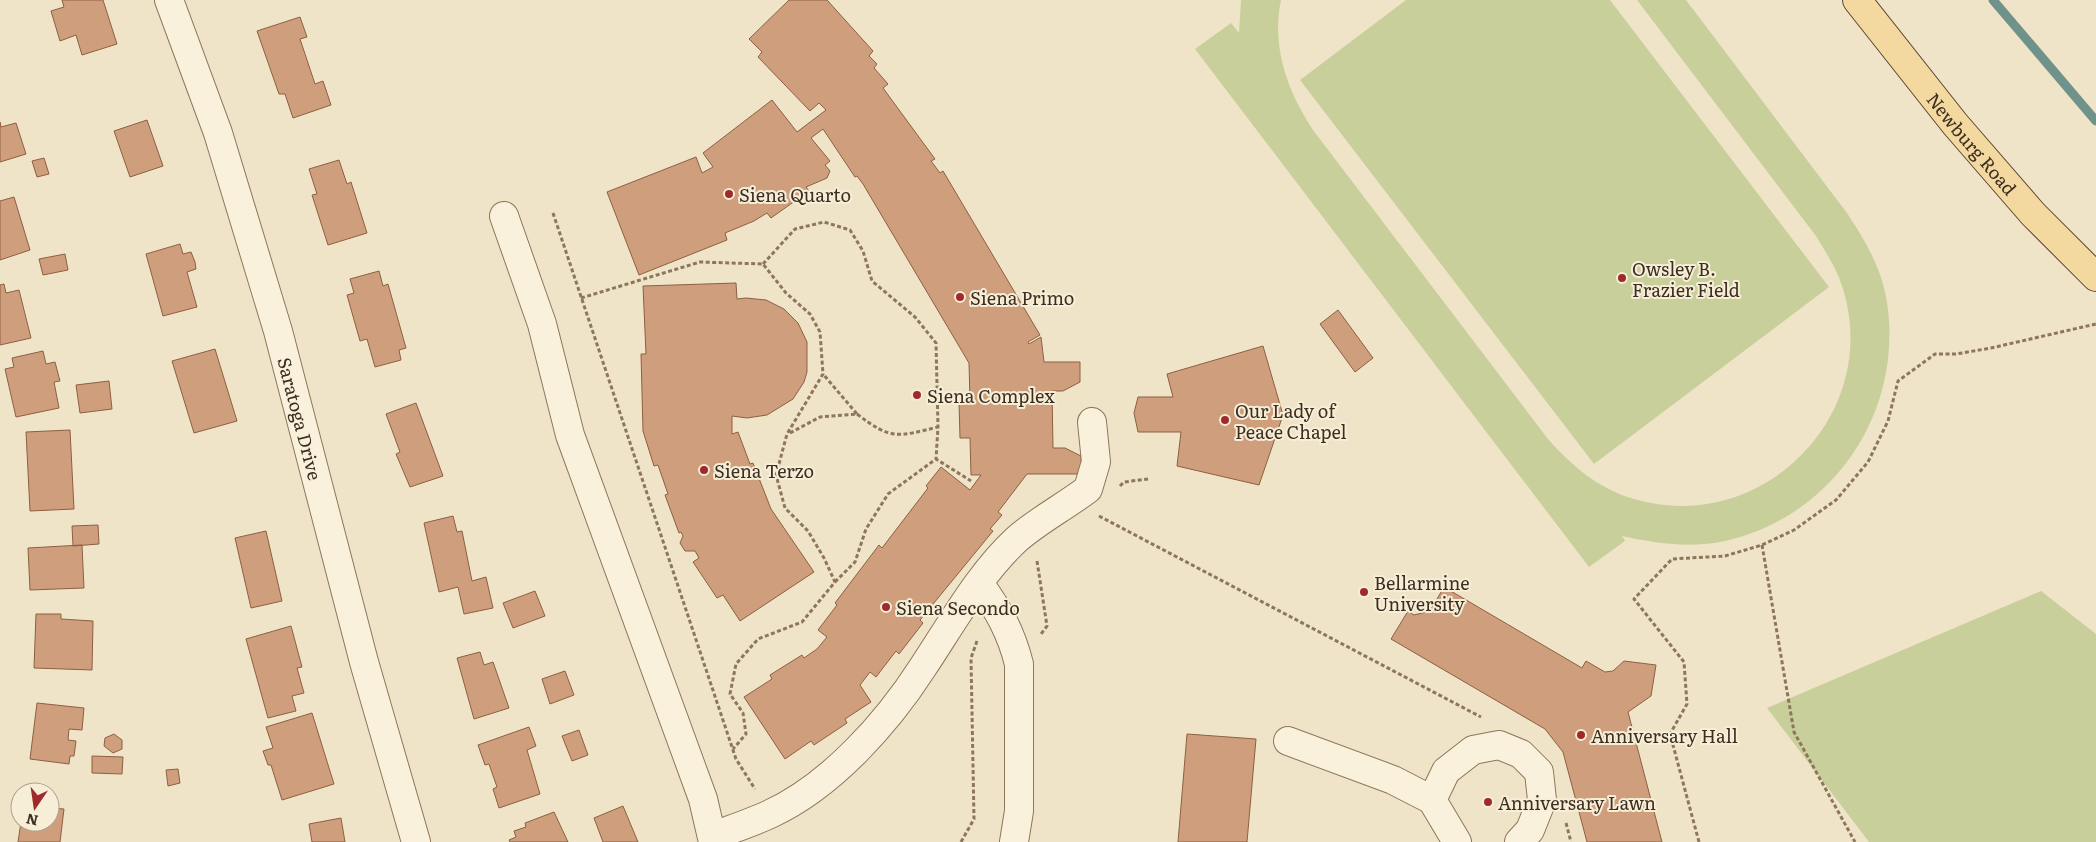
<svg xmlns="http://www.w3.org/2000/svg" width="2096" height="842" font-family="Literata,serif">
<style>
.green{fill:#c9cf9b}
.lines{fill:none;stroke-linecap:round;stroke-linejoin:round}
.stream{stroke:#6f938a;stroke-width:9}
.building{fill:#cf9f7d;stroke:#8d5f41}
.minor-casing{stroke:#8d765c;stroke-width:30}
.major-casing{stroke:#5b4430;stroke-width:30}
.path{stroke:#8d765c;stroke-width:3;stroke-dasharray:4 2.5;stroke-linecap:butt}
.minor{stroke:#faf1dc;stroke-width:28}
.major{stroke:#f3d9a0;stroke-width:28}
.poi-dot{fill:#9e2a2b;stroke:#f7eed8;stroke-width:2}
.labels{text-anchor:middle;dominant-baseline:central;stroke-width:4;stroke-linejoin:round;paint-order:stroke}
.street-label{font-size:18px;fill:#3d2e20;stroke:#f7eed8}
.poi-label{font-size:18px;fill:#3d2e20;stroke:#f7eed8;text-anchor:start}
</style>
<rect width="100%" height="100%" fill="#f0e4c8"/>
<path class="green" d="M1241 0H1281C1271 47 1288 92 1313 130L1548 439C1572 466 1599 489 1634 499 1763 537 1886 412 1841 283 1835 266 1825 251 1816 236L1637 0H1686L1847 213C1865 240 1882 269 1887 302 1904 414 1831 520 1720 542 1687 548 1654 543 1622 536L1625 541 1589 567 1195 49 1231 23 1239 33Z
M1406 0H1610L1829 287 1594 464 1300 80Z
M2041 591 2096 634V842H1869L1767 708Z"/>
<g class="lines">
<path class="stream" d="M1993 0 2096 121"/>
</g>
<path class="building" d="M62 0H103L117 44 82 55 76 35 60 41 51 11 64 7Z
M789 0H827L873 51 869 56 877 64 874 68 888 84 883 88 935 159 931 161 940 173 943 171 1040 335 1028 342 1029 344 1041 337 1044 362H1080V382L1063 391H1052L1053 448H1065L1081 456 1082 474H1027L998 512 1002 515 990 529 993 531 920 620 923 623 899 654 896 651 876 677 870 672 860 685 871 702 845 719 847 723 814 745 811 741 785 759 744 697 772 679 770 675 802 655 804 658 817 649 827 637 818 630 837 605 835 603 879 545 882 548 928 488 926 486 941 467 970 490 981 475H971L970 438H960L959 401H970L969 363 863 184 857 176 855 177 823 129 811 138 830 161 825 165 830 171 827 178 806 187 809 191 771 218 767 213 754 221 725 233 727 240 639 275 607 192 696 157 702 173 713 167 703 153 772 100 797 132 826 110 819 103 810 111 758 57 762 52 749 39Z
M300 17 307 37 300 39 315 84 323 81 331 105 293 118 285 94H279L257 31Z
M147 120 163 166 130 177 114 131Z
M0 122 1 127 16 123 26 154 0 162Z
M44 158 49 174 37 177 32 161Z
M339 160 347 184 351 182 367 233 328 245 312 195 317 194 309 169Z
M14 197 30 250 0 260V201Z
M180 244 183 254 191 252 195 262 196 269 187 272 197 307 163 316 146 254Z
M65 254 68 270 43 275 39 259Z
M379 271 383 286 388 284 406 348 399 350 401 360 375 367 367 339 360 341 347 295 354 293 350 279Z
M736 283 737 299 746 298 766 300 784 309 798 323 807 342V372L804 382 793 399 767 415 747 418 732 416V434L738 432 750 464 753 463 771 509 814 572 740 621 723 595 717 598 693 562 699 558 695 551H685L680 543 683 536 681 532 679 533 665 495 668 494 658 465 654 466 643 431 641 354H646L643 286Z
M4 284 6 293 19 290 31 338 0 345V285Z
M1338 310 1373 358 1355 372 1320 324Z
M1263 346 1283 415 1259 485 1177 466 1181 432H1138L1134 413 1138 397H1173L1167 374Z
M215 349 237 421 194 433 172 361Z
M43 351 46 364 55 362 60 381 54 382 59 408 16 417 5 369 14 367 12 358Z
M109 381 112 409 80 413 76 385Z
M416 403 443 476 410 487 396 454 400 452 386 414Z
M70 430 74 509 30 511 26 432Z
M453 516 457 532 462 531 472 581 486 577 493 608 464 614 458 587 439 592 424 523Z
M98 525 99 544 73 546 72 526Z
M266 531 282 601 251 608 235 538Z
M82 545 84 588 30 590 28 548Z
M1444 587 1582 668 1586 661 1605 672 1613 671 1624 661 1656 665 1651 696 1628 712 1662 842H1587L1563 752 1545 729 1391 639 1408 611 1414 615 1430 611Z
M535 591 545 616 513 628 503 603Z
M36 614H61V619L93 621 92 670 34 668Z
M291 626 302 667 297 668 304 693 292 696 296 711 268 718 246 639Z
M480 652 484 665 493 662 509 708 474 719 457 658Z
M565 671 574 695 550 704 542 679Z
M37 703 84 708 82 730 69 729 68 740 76 741 74 756H70L69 764 30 759Z
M312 713 334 784 282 800 271 765H268L263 751 273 748 266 727Z
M529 727 536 746 527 750 540 794 499 808 493 789 497 787 489 764 485 765 478 745Z
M579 730 588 755 572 761 562 736Z
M114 734 122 740V749L113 753 104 746 105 738Z
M1187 734 1256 739 1247 842H1178Z
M92 756 123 757 122 774 92 773Z
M178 769 180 783 168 786 166 770Z
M623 806 638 842H603L594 818Z
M50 808 64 809 60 842H18L21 822H50Z
M554 812 568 842H510L509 840 516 837 514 831 526 827 525 823Z
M341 818 345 842H312L309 824Z"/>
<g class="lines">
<defs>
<g id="minor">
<path id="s1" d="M169 0 218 133 278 331 364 662 416 842"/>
<path d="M504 216 542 324 570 435 703 799 713 842"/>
<path d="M979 583C998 609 1011 632 1019 664V811L1014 842"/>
<path d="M1288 741 1393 780 1432 800 1457 842"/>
<path d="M1432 800 1446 771 1473 750 1499 745 1521 754 1539 772 1542 800 1530 830 1519 842"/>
<path d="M713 836C732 829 751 823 770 814 831 786 887 723 923 667 951 625 979 574 1017 539 1039 520 1064 507 1088 489L1096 462 1092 422"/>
</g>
<g id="major">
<path id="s2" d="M1857 0 1955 124 2033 214 2096 277"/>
</g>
</defs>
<use href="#minor" class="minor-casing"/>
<use href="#major" class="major-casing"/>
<path class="path" d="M553 213 736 759 755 789
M763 264 795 229 824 222 850 230 863 251 872 281 915 317 936 343 938 427
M581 298 700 262 763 264 786 293 810 314 820 332 823 374 787 434 776 475 785 508 808 531 824 558 835 582 802 622 758 639 736 664 730 694 743 713 746 734 733 749
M857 414C891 440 897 437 938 427L936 459
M790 433 820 417 857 414 823 374
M1120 486 1124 482 1148 479
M1099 516 1481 717
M1762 545 1794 732 1855 842
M1037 561 1047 626 1041 634
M835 582 855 562 866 529 888 494 936 459 971 481
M1566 823 1571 842
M961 842 974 819 971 658 977 641
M1699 842 1670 734 1687 704 1684 662 1634 599 1672 559 1725 556 1762 545 1794 530 1836 500 1868 462 1888 421 1898 381 1935 354H1956L1991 348 2096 324"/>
<use href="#minor" class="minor"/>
<use href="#major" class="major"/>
</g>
<g class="poi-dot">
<circle cx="729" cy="194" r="5"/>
<circle cx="1622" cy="278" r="5"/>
<circle cx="960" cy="297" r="5"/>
<circle cx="917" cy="395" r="5"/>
<circle cx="1225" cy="420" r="5"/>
<circle cx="704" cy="470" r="5"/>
<circle cx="1364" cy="592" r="5"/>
<circle cx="886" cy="607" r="5"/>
<circle cx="1581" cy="735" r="5"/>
<circle cx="1488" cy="802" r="5"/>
</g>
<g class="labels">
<g class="street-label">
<text stroke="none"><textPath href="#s2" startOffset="184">Newburg Road</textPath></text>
<text stroke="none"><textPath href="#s1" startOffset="439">Saratoga Drive</textPath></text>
</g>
<g class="poi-label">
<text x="739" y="194">Siena Quarto</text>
<text x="1632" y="268">Owsley B.<tspan x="1632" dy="21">Frazier Field</tspan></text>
<text x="970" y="297">Siena Primo</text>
<text x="927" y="395">Siena Complex</text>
<text x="1235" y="410">Our Lady of<tspan x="1235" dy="21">Peace Chapel</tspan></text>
<text x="714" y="470">Siena Terzo</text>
<text x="1374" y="582">Bellarmine<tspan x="1374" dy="21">University</tspan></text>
<text x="896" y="607">Siena Secondo</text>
<text x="1591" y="735">Anniversary Hall</text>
<text x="1498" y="802">Anniversary Lawn</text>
</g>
</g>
<g transform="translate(35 807) rotate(193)"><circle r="24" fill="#f7eed8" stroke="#ada18e"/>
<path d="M0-4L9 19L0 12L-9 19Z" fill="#9e2a2b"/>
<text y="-8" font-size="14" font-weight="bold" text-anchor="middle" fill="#3d2e20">N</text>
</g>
</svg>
